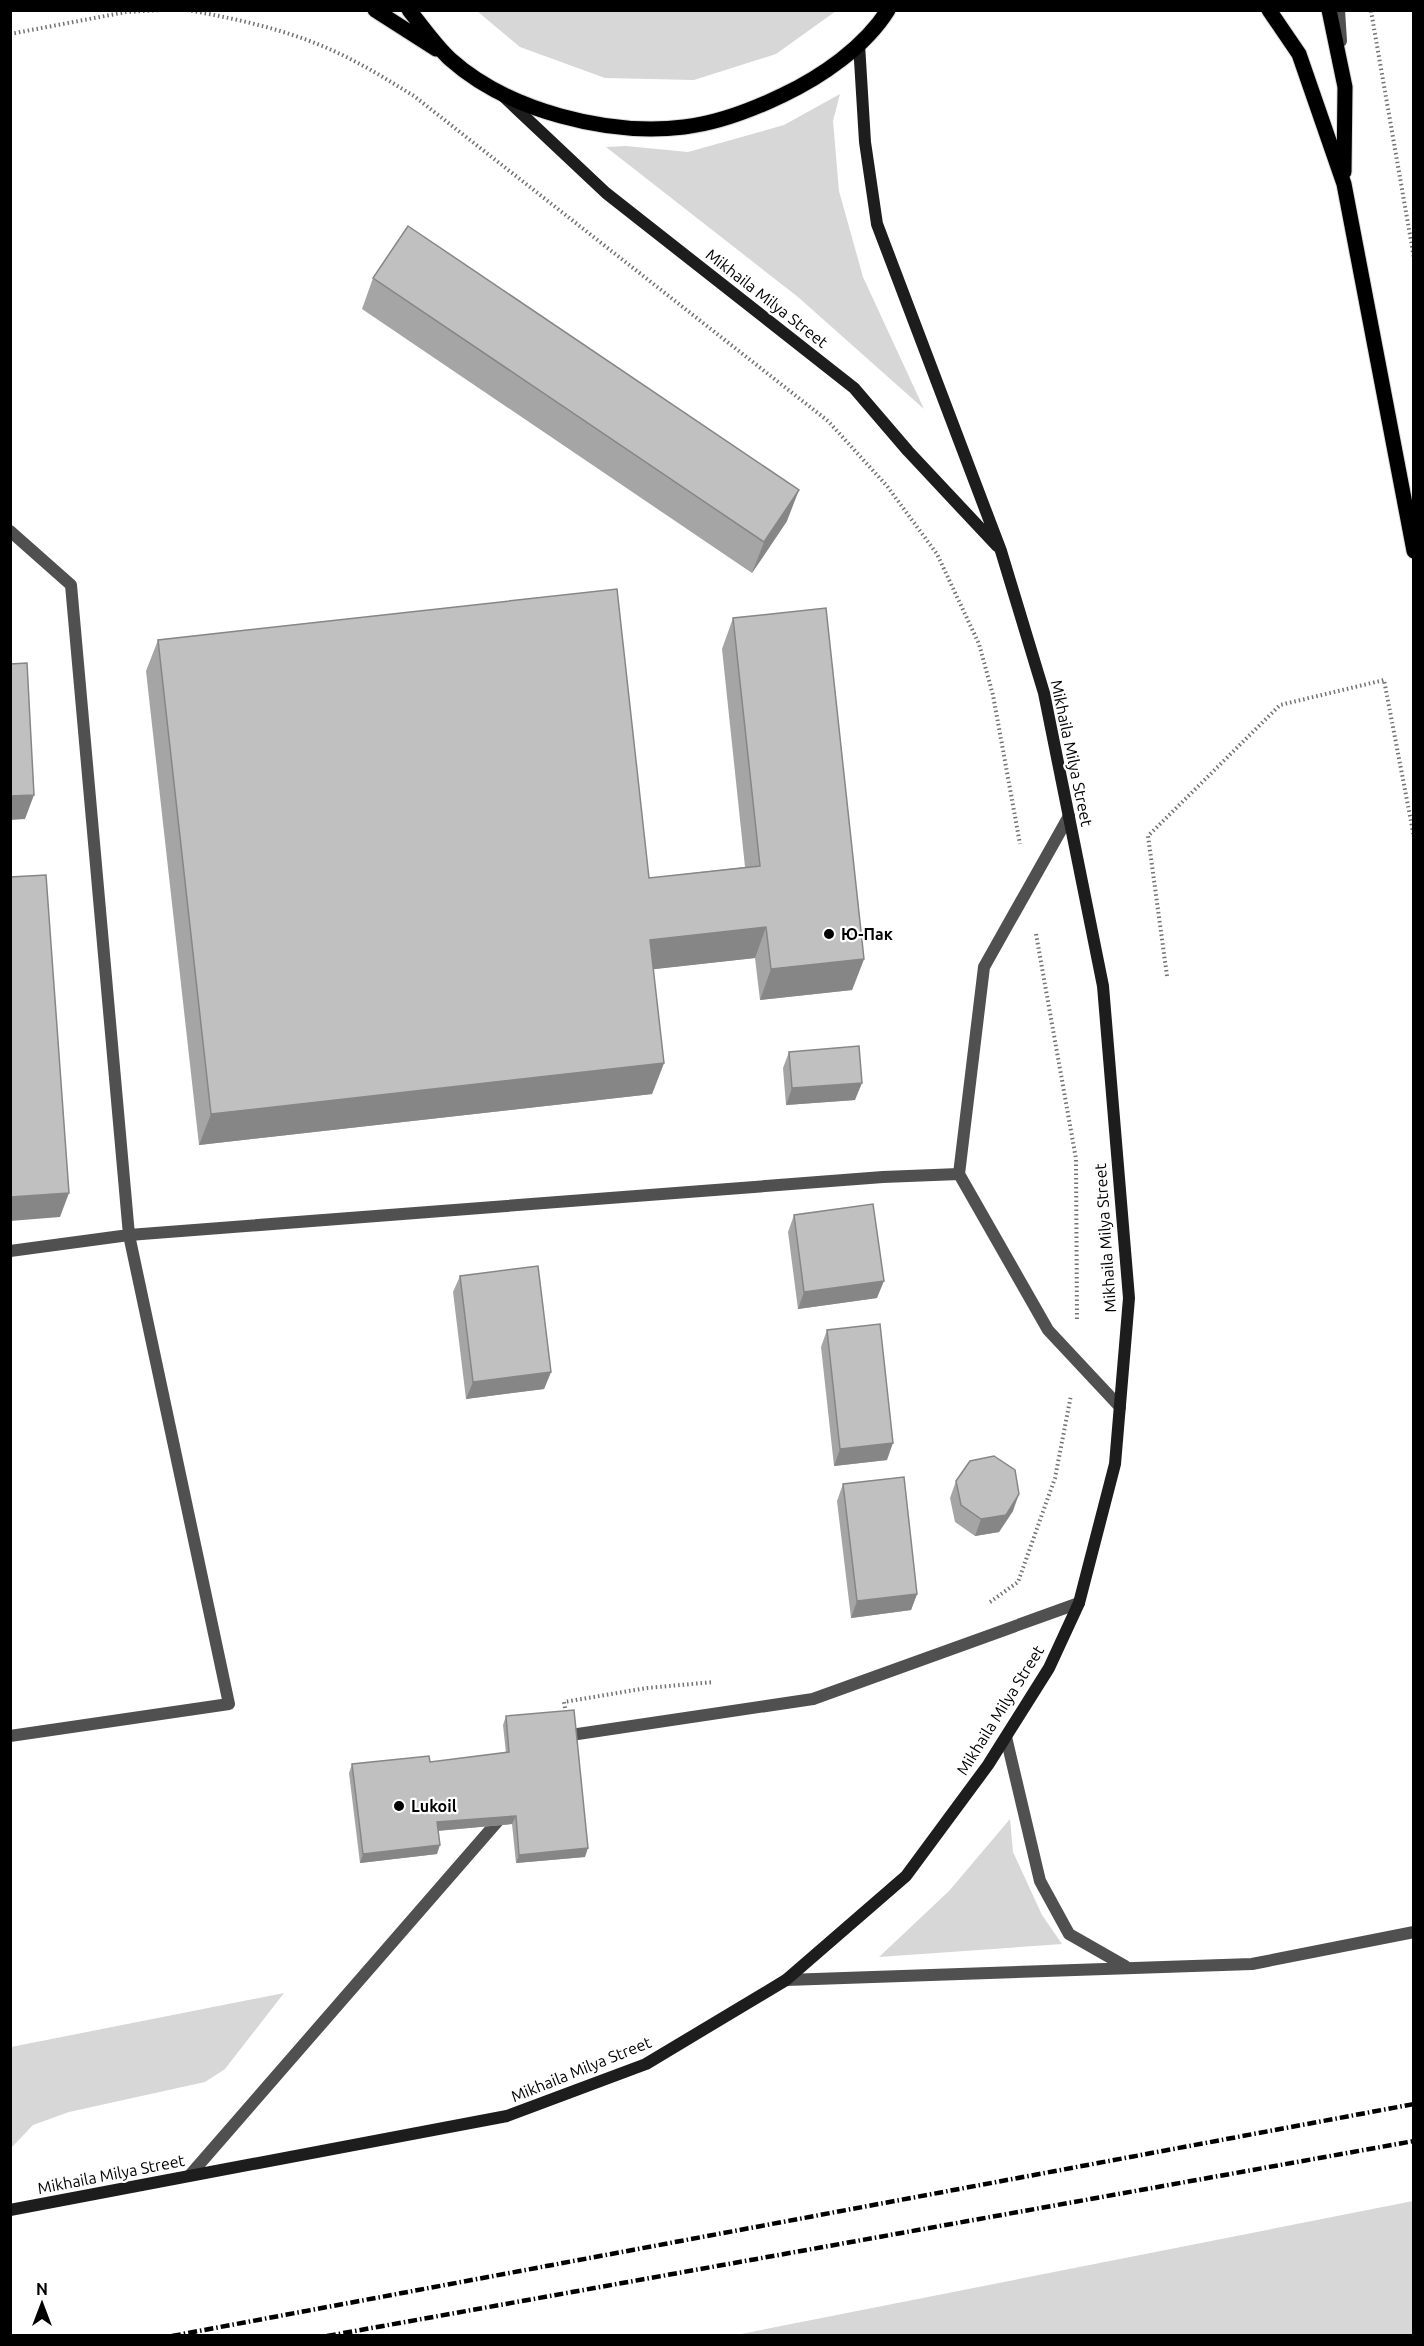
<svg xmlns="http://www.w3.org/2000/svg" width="1424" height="2346" font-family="Ubuntu,sans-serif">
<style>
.green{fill:#d7d7d7}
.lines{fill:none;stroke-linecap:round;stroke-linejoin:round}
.primary-casing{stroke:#dbdbdb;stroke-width:17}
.path{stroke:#727272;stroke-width:4;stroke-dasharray:1.5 3;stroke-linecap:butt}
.service{stroke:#505050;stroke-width:12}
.secondary{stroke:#1d1d1d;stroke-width:12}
.primary{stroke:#000;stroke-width:15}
.rail{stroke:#000;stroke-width:4.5;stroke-dasharray:9 3 1.5 3;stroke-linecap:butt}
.wall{fill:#a5a5a5}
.shaded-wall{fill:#868686}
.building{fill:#c0c0c0;stroke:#868686;stroke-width:1.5}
.poi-dot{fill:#000;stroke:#fff;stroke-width:2}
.labels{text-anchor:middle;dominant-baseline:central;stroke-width:4.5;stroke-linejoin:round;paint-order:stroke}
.street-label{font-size:16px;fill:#000;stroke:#fff}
.poi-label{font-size:16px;font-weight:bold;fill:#000;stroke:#fff;text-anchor:start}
</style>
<rect width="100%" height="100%" fill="#fff"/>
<path class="green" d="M477 11H836L776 54 694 80 605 78 520 47Z
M840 94 833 121 839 191 863 277 924 409 798 297 606 147 626 146 688 152 784 125Z
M1010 1819 1013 1852 1042 1915 1062 1944 879 1957 949 1891Z
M284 1993 225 2069 205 2082 69 2112 33 2125 11 2148V2047Z
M1413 2201V2335H736Z"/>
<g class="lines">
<defs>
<path id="primary" d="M375 10 436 49
M409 10C422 26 435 45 450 59 508 111 608 136 684 127 719 123 752 110 783 95 821 77 865 47 888 10
M1269 10 1299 54 1344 184 1414 551
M1329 10 1345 87 1344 172"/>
</defs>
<use href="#primary" class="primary-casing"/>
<path class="path" d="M187 10C244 20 302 33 354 61 374 71 394 84 414 96L828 421 887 486 937 554 979 644 993 695 1020 844
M1371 11 1414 258
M10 34 126 12 161 10
M1036 934 1076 1159 1077 1319
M1167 976 1148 836 1280 705 1384 680 1414 837
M990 1602 1018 1582 1055 1478 1071 1395
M565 1708 564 1702 647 1688 714 1682"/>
<path class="service" d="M1339 10 1341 41
M10 531 71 585 129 1235 229 1704 10 1736
M959 1174 1048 1330 1120 1407
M10 1251 129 1235 883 1177 959 1174 984 967 1069 816
M1006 1737 1040 1881 1069 1934 1125 1966
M565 1741 571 1735 813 1699 1079 1603
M786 1980 1252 1964 1414 1932
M190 2175 504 1814"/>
<path class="secondary" d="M503 96 606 193 854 388 908 451 997 546
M10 2210 507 2116 646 2064 786 1980 906 1876 988 1765 1049 1668 1079 1603 1115 1464 1129 1298 1103 986 1044 693 1001 551 877 224 865 142 859 44"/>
<use href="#primary" class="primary"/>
<path class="rail" d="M172 2336 1414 2104
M327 2336 1414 2141"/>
</g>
<path class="wall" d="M373 278 787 521 752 573 362 309Z
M733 618 864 959 852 990 760 1000 755 958 653 969 664 1063 652 1094 199 1145 146 671 158 640 649 878 745 867 722 649Z
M789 1052 855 1100 786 1105 783 1068Z
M794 1215 877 1298 798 1309 788 1232Z
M460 1276 551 1372 544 1389 466 1399 453 1292Z
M827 1330 887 1460 834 1466 821 1347Z
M956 1481 1013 1511 999 1532 975 1536 955 1522 950 1498Z
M843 1484 917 1594 911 1610 851 1618 837 1501Z
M506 1716 585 1857 516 1863 512 1824 438 1831 437 1854 360 1863 349 1773 352 1764 430 1762 506 1753 503 1725Z"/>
<path class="shaded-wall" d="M799 490 787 521 752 573 764 542Z
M34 795 25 819 10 820V796Z
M766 927 755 958 638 971 650 940Z
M864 959 852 990 760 1000 771 969Z
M664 1063 652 1094 199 1145 211 1114Z
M862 1083 855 1100 786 1105 792 1088Z
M69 1193 60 1217 10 1221V1197Z
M884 1281 877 1298 798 1309 804 1292Z
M551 1372 544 1389 466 1399 473 1382Z
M893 1443 887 1460 834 1466 840 1449Z
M1019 1494 1013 1511 999 1532 975 1536 981 1519Z
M917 1594 911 1610 851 1618 857 1601Z
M516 1816 512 1824 434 1831 437 1822Z
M440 1845 437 1854 360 1863 363 1854Z
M588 1848 585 1857 516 1863 519 1855Z"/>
<path class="building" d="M408 226 799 490 764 542 373 278Z
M617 589 649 878 760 866 733 618 826 608 864 959 771 969 766 927 650 940 664 1063 211 1114 158 640Z
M27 663 34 795 10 796V664Z
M46 875 69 1193 10 1197V877Z
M859 1046 862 1083 792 1088 789 1052Z
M873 1204 884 1281 804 1292 794 1215Z
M538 1266 551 1372 473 1382 460 1276Z
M880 1324 893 1443 840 1449 827 1330Z
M994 1456 1015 1470 1019 1494 1006 1515 981 1519 961 1505 956 1481 970 1461Z
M904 1477 917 1594 857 1601 843 1484Z
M574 1710 588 1848 519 1855 516 1816 437 1822 440 1845 363 1854 352 1764 429 1756 430 1762 509 1752 506 1716Z"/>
<g class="poi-dot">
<circle cx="829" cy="934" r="6"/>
<circle cx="399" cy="1806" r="6"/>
</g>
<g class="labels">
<g class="street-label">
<text transform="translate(767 298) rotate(38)">Mikhaila Milya Street</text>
<text transform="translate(1072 753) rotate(78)">Mikhaila Milya Street</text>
<text transform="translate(1105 1238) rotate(-94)">Mikhaila Milya Street</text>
<text transform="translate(1000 1710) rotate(-58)">Mikhaila Milya Street</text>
<text transform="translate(581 2069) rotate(-22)">Mikhaila Milya Street</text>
<text transform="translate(111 2174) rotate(-11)">Mikhaila Milya Street</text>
</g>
<g class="poi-label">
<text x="841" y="934">Ю-Пак</text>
<text x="411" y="1806">Lukoil</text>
</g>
</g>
<rect width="1424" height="2346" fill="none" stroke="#000000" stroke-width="24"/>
<g transform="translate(42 2304)" stroke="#ffffff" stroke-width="4.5" paint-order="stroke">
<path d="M0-4.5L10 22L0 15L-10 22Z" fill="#000000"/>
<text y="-9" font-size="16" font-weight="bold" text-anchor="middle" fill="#000000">N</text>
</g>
</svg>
